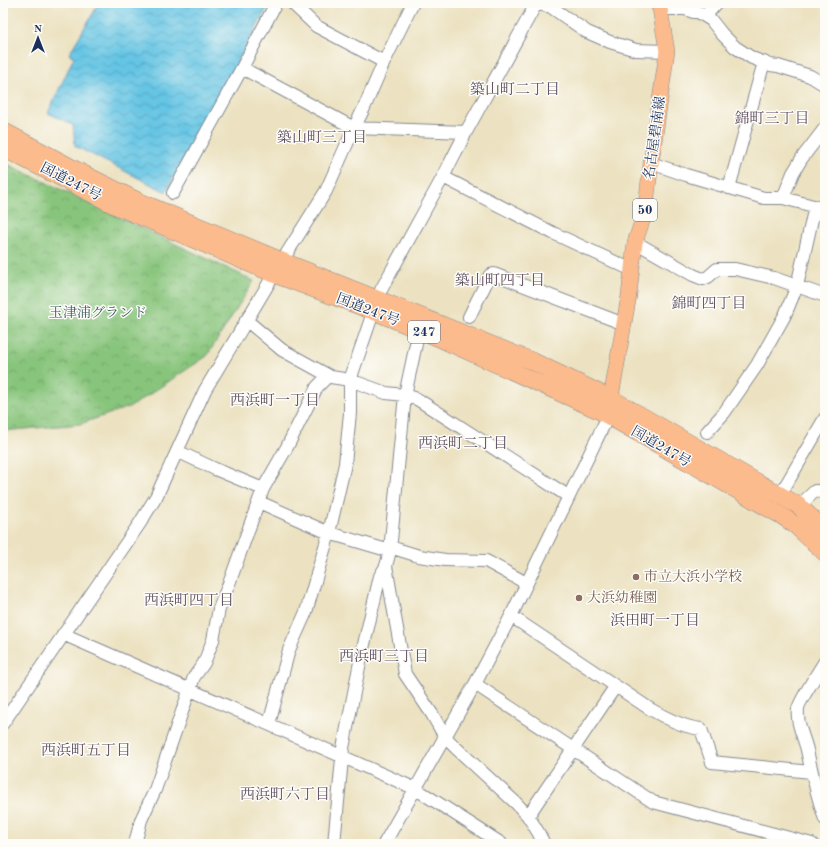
<svg xmlns="http://www.w3.org/2000/svg" width="828" height="847" font-family="'Old Standard TT','Noto Serif JP',serif">
<style>
.park{fill:url(#park-crowns);stroke:#527a6d}
.water{fill:url(#water-waves);stroke:#407aa1}
.lines{fill:none;stroke-linecap:round;stroke-linejoin:round}
.minor-casing{stroke:#848890;stroke-width:14}
.major-casing{stroke:#848890;stroke-width:16}
.highway-casing{stroke:#848890;stroke-width:18}
.minor{stroke:#fff;stroke-width:12}
.major{stroke:#fbbb8c;stroke-width:15}
.highway{stroke:#fbbb8c;stroke-width:17}
.education-dot{fill:#8d6e63;stroke:#fdfcf7;stroke-width:1.5}
.labels{text-anchor:middle;dominant-baseline:central;stroke-width:3;stroke-linejoin:round;paint-order:stroke}
.shield{fill:#fdfcf7;stroke:#5f6c8c;stroke-width:1}
.shield-label{font-size:13px;font-weight:bold;fill:#1b2f5e}
.street-label{font-size:14px;fill:#1b2f5e;stroke:#fdfcf7}
.park-label{font-size:14px;fill:#3c5c67;stroke:#fdfcf7}
.education-label{font-size:14px;fill:#785e54;stroke:#fdfcf7;text-anchor:start}
.neighbourhood-label{font-size:15px;fill:#605165;stroke:#fdfcf7}
</style>
<defs>
<pattern id="park-crowns" width="20" height="18" patternUnits="userSpaceOnUse"><rect width="20" height="18" fill="#88c57c"/><path d="M2 6a3 3 0 1 1 6 0M12 15a3 3 0 1 1 6 0" fill="none" stroke="#6ea069"/></pattern>
<pattern id="water-waves" width="16" height="10" patternUnits="userSpaceOnUse"><rect width="16" height="10" fill="#65c5e4"/><path d="M0 5q4-4 8 0t8 0" fill="none" stroke="#52a0bc"/></pattern>
</defs>
<rect width="100%" height="100%" fill="#fdfcf7"/>
<filter id="ink" filterUnits="userSpaceOnUse"><feTurbulence type="fractalNoise" baseFrequency=".025" numOctaves="2"/><feDisplacementMap in="SourceGraphic" scale="8" xChannelSelector="R" yChannelSelector="G"/><feConvolveMatrix kernelMatrix="1 2 1 2 8 2 1 2 1" color-interpolation-filters="sRGB"/></filter>
<filter id="wash" filterUnits="userSpaceOnUse"><feTurbulence type="fractalNoise" baseFrequency=".012" numOctaves="4" result="noise"/><feDisplacementMap in="SourceGraphic" scale="16" xChannelSelector="R" yChannelSelector="G"/><feGaussianBlur stdDeviation="0.9" result="paint"/><feColorMatrix in="noise" values="0 0 0 0 0 0 0 0 0 0 0 0 0 0 0 0 0 1.4 0 .05"/><feComposite in="paint" operator="in"/></filter>
<g filter="url(#wash)">
<rect width="100%" height="100%" fill="#ece2c1"/>
<path class="park" d="M3 162 254 281 207 356 132 406 80 424 3 431Z"/>
<path class="water" d="M99 3H270L166 192 75 146 73 125 48 113 74 57 69 54Z"/>
</g>
<g filter="url(#ink)">
<g class="lines">
<defs>
<path id="minor" d="M292 3 316 26 384 62
M533 3 551 7 587 32 610 42 636 50 667 51
M660 9H685L693 12H698L711 20 722 34 735 47 752 58 770 65 778 66 810 76 825 85
M705 16 717 3
M242 68 354 128 466 132
M651 163 686 175 764 198H783L825 209
M443 177 553 233 632 270
M729 188 764 62
M173 193 242 68 276 3
M783 198 793 173 802 158 825 128
M635 242 693 275 703 279 708 277 717 269H735L774 278 825 296
M469 317 490 275 494 274 624 324
M246 320 282 350 331 377 350 380 386 393 405 395 417 399 568 496
M707 432 724 413 757 365 785 315 797 286 815 206
M177 451 215 469 263 489
M780 495 825 418
M259 502 329 533 390 551
M799 506 815 491 825 492
M390 547 419 556 445 560 486 561 526 583
M386 566 405 674 432 714 445 737 456 748 516 803 528 816 538 832 544 844
M511 616 650 709C666 718 683 727 701 729L712 762 811 772
M63 634 416 789 502 844
M825 661C821 668 798 703 798 709 796 723 804 737 807 750 812 774 817 796 825 819
M475 684 653 802 812 844
M3 723 140 523 156 497 205 390 282 261 326 191 354 128 364 108 384 62 413 3
M269 724 289 650 306 612 329 533 345 464 350 413V380L378 298 381 290 443 177 466 132 536 4
M528 816 615 687
M135 844 141 820 155 790 194 677 204 663 213 640 219 609 230 581 263 489 287 447 317 387 328 376
M334 844 343 748 361 657 380 576 386 566 390 551 405 395 419 330
M384 844 475 684 511 616 608 416"/>
<path id="major" d="M609 409 629 295 635 242 645 213 651 163 667 51 660 9 657 3"/>
<path id="highway" d="M3 131 76 170 138 201 282 261 532 361 612 399 799 506 825 530
M3 148 114 205 274 274 373 311 441 339 598 410 782 516 795 525 825 553"/>
</defs>
<use href="#minor" class="minor-casing"/>
<use href="#major" class="major-casing"/>
<use href="#highway" class="highway-casing"/>
<use href="#minor" class="minor"/>
<use href="#major" class="major"/>
<use href="#highway" class="highway"/>
</g>
</g>
<g class="education-dot">
<circle cx="636" cy="577" r="4"/>
<circle cx="579" cy="598" r="4"/>
</g>
<g class="labels">
<g class="shield">
<rect x="633" y="199" width="24" height="22" rx="3"/>
<rect x="408" y="321" width="32" height="22" rx="3"/>
</g>
<g class="shield-label">
<text x="645" y="210">50</text>
<text x="424" y="332">247</text>
</g>
<g class="street-label">
<text transform="translate(655 138) rotate(-82)">名古屋碧南線</text>
<text transform="translate(71 182) rotate(27)">国道247号</text>
<text transform="translate(368 310) rotate(21)">国道247号</text>
<text transform="translate(661 447) rotate(30)">国道247号</text>
</g>
<g class="park-label">
<text x="98" y="313">玉津浦グランド</text>
</g>
<g class="education-label">
<text x="644" y="577">市立大浜小学校</text>
<text x="587" y="598">大浜幼稚園</text>
</g>
<g class="neighbourhood-label">
<text x="515" y="90">築山町二丁目</text>
<text x="772" y="119">錦町三丁目</text>
<text x="322" y="138">築山町三丁目</text>
<text x="500" y="281">築山町四丁目</text>
<text x="709" y="304">錦町四丁目</text>
<text x="275" y="401">西浜町一丁目</text>
<text x="463" y="444">西浜町二丁目</text>
<text x="189" y="601">西浜町四丁目</text>
<text x="655" y="621">浜田町一丁目</text>
<text x="384" y="657">西浜町三丁目</text>
<text x="86" y="751">西浜町五丁目</text>
<text x="285" y="795">西浜町六丁目</text>
</g>
</g>
<rect width="828" height="847" fill="none" stroke="#fdfcf7" stroke-width="16"/>
<g transform="translate(38 38)" stroke="#fdfcf7" stroke-width="3" paint-order="stroke">
<path d="M0-3L7 15L0 10L-7 15Z" fill="#1b2f5e"/>
<text y="-6" font-size="11" font-weight="bold" text-anchor="middle" fill="#1b2f5e">N</text>
</g>
</svg>
